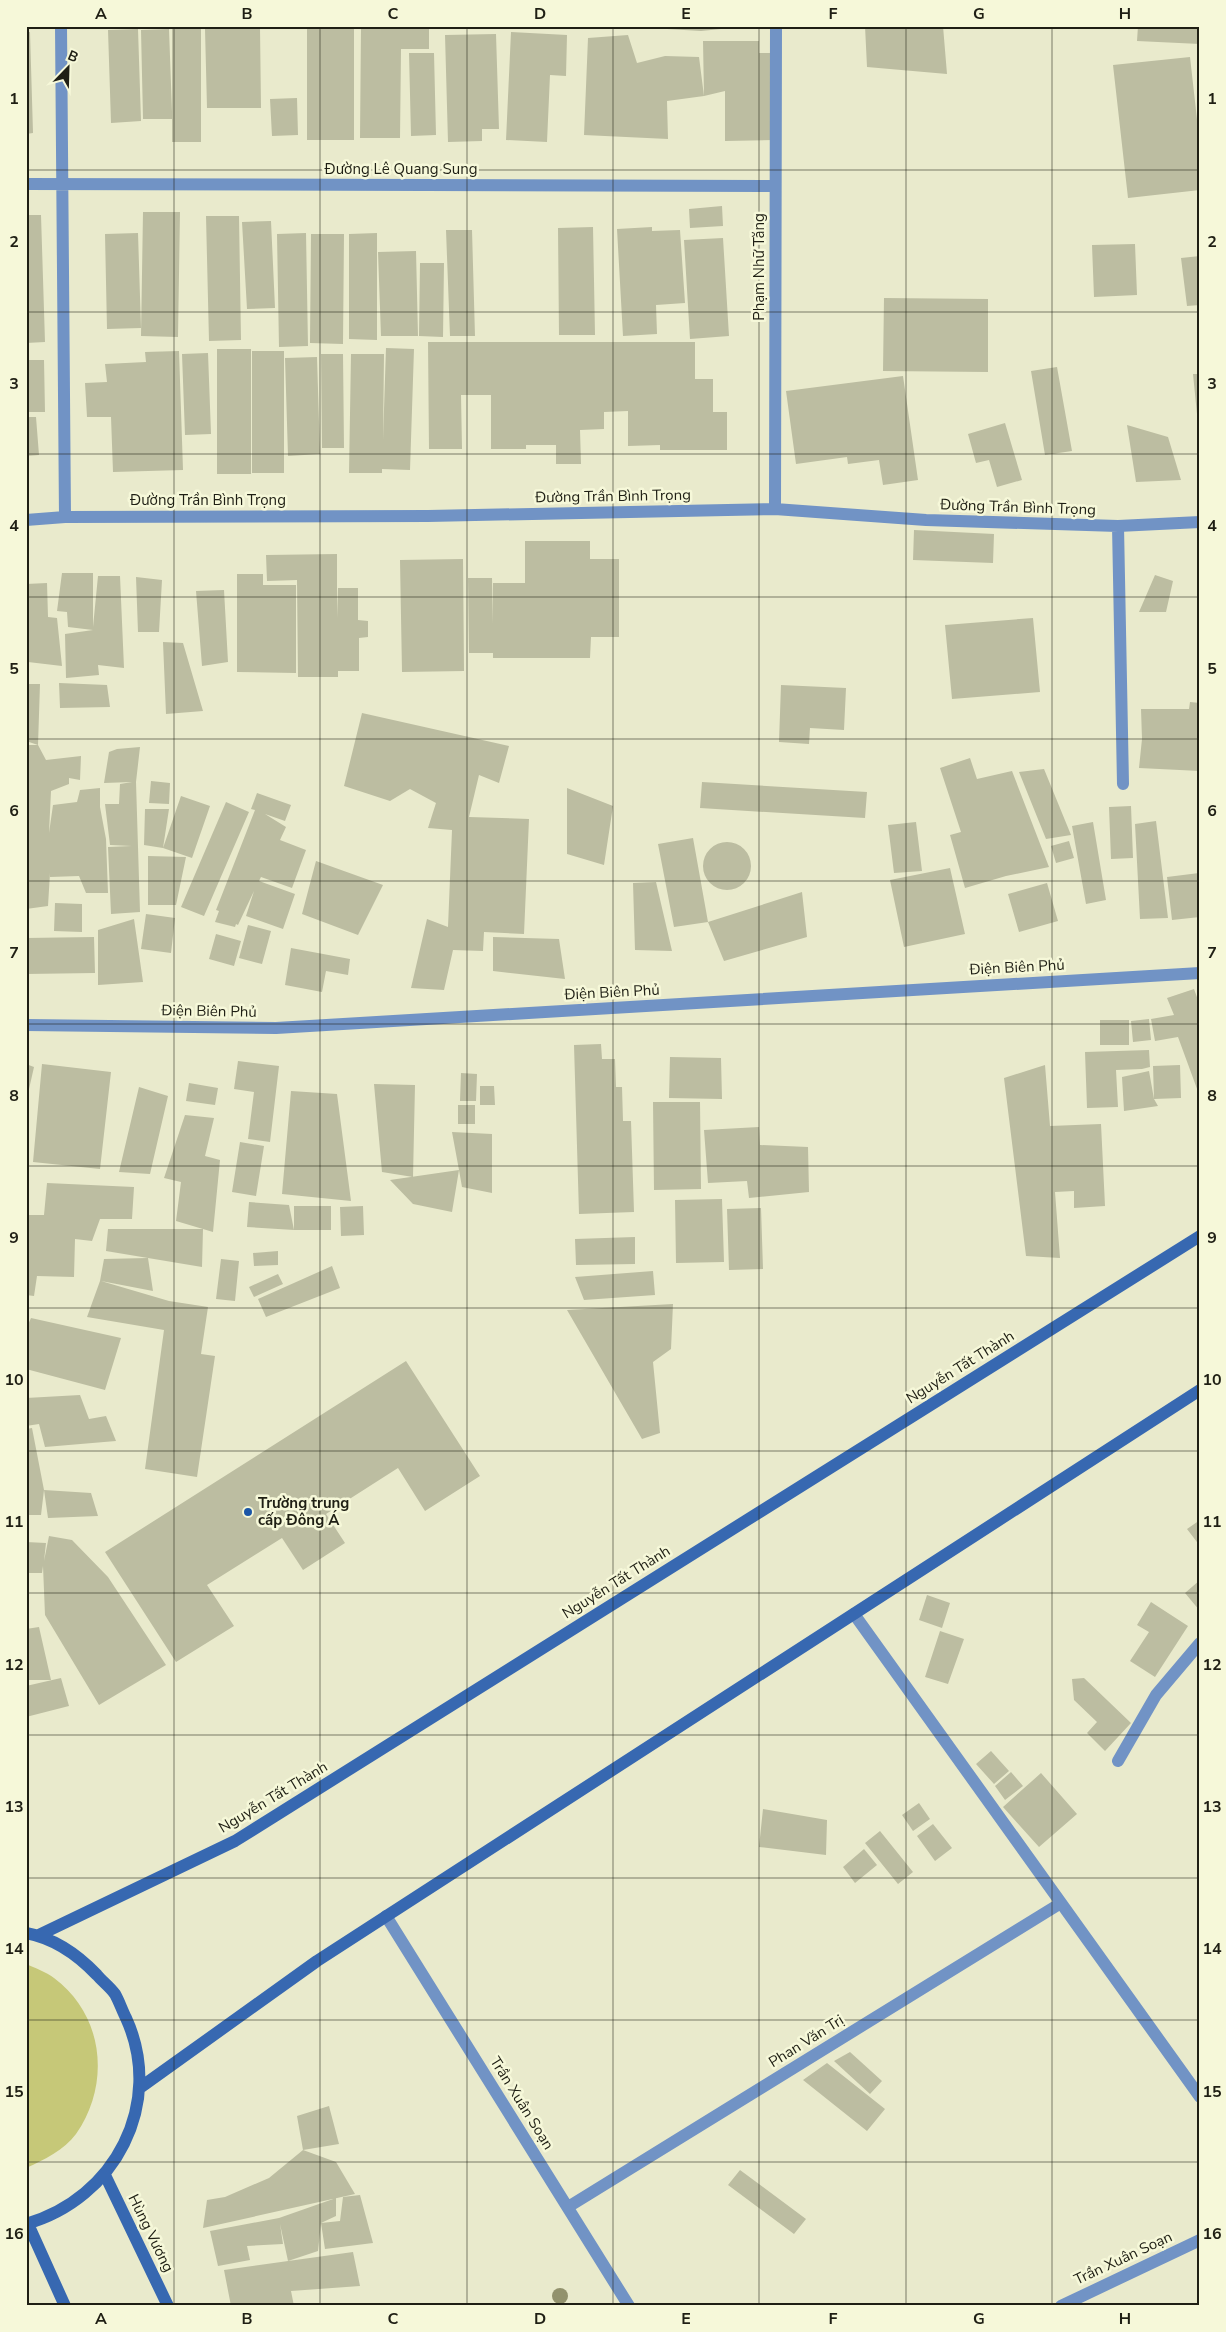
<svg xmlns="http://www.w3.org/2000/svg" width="1226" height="2332" font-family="'Nunito Sans',sans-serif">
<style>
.green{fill:#c6c878}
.building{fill:#bcbda1}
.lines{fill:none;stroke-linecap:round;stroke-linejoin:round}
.street{stroke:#7193c5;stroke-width:12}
.secondary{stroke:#3768b1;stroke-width:12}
.tree{fill:#92926d}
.grid{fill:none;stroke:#1f1f14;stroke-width:1;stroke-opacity:0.55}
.poi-dot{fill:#1b56a7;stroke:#f6f8d9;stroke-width:2}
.labels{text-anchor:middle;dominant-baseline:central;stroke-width:5;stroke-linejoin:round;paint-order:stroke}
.street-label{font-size:15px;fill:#1f1f14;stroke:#f6f8d9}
.poi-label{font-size:15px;font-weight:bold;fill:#1f1f14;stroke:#f6f8d9;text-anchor:start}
.neatline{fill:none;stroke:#1f1f14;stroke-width:2}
.grid-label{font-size:16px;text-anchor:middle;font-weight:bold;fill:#1f1f14}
</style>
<rect width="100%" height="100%" fill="#e9eacc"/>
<path class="green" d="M26 1964C35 1968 46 1972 54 1978 104 2015 111 2084 76 2134 64 2150 44 2160 26 2168Z"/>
<path class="building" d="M307 26H354V140H307Z
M361 26H429V49H401L400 138H360Z
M667 26H731V28L701 31 667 29Z
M865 26H943L947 74 867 67Z
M1138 26H1200V44L1137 41Z
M172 28H201V142H172V119H143L141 30 169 29 172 112Z
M260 28 261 108H207L205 29Z
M138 29 141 121 111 123 108 30Z
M26 32H30L33 133 26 134Z
M511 32 567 35 566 76 550 75 547 142 506 140Z
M496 34 499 129H482V141L448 142 445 35Z
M628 35 637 63 665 56 699 57 704 96 703 41H759V53H772L773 140 725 141V91L704 96 667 101 668 139 584 135 588 38Z
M409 53H434L436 135 411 136Z
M1190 57 1200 146V190L1128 198 1113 65Z
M297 98 298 135 272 136 270 99Z
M722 206 723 226 690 228 689 209Z
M143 212H180L178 337 141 336Z
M26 215H41L45 342 26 343Z
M206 216H239L241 340 209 341Z
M271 221 275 308 247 309 242 222Z
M593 227 595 335H559L558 228Z
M652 227V231L680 230 685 303 656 305 657 334 623 336 617 229Z
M446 230H472L475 336H450Z
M138 233 141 328 107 329 105 234Z
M306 233 308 346 279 347 277 234Z
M377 233V340L349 339V234Z
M311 234H344L343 344 310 343Z
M723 238 729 336 690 339 684 240Z
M1135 244 1137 295 1094 297 1092 245Z
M416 251 418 336H381L378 252Z
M1200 256V305L1187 306 1181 258Z
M420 263H444L443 337 419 336Z
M884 298 988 299V372L883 371Z
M428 342H695V379H713V412H727V450H660V445L628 446V411L604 412V429L580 430 581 464H556V445H526V449H491V395H461L462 449H429Z
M386 348 414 349 410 470 382 469V473H349L351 354H384L383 440Z
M217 349H251V474H217Z
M179 351 183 470 113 472 111 417H87L85 383 107 382 105 364 146 362 145 352Z
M252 351H284V473H252Z
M208 353 211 434 185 435 182 354Z
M321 354H343L344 448H322Z
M317 357 320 454 288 456 285 358Z
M26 360H44L45 412H26Z
M1057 367 1072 451 1045 455 1031 371Z
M1193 374H1200V424H1198Z
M903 376 918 480 883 485 879 460 848 464 847 457 796 464 786 391Z
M26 417H36L39 455 26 456Z
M1005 423 1022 480 997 487 989 460 976 463 968 434Z
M1127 425 1168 437 1181 480 1136 482Z
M914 530 994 534 993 563 913 560Z
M525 541H590V559H619V637H591L590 658H493V653H469L468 578H492L493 624V583H525Z
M337 554V618L338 588H358V620L368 621V637L359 638V671H338V677H298L297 580 267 581 266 555Z
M463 559 464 671 402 672 400 560Z
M62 573H93V627L98 576H120L124 668 98 665 99 675 66 678 65 634 93 630 68 627 67 612 57 611Z
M237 574H263V585H296V673L237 672Z
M1155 575 1173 581 1166 612H1139Z
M136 577 162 580 159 632H138Z
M47 583 48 617 57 618 62 666 28 662 26 584Z
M224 590 228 662 202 666 196 591Z
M1033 618 1040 692 952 699 945 625Z
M163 642 183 643 203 711 166 714Z
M59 683 107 685 110 707 60 708Z
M26 684H40L38 745 26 741Z
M781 685 846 688 844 730 810 728 809 744 779 742Z
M1190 702 1200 703V771L1139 768 1142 739 1141 709H1189Z
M362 713 509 746 499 783 479 775 469 817 529 819 524 934 484 932 483 951 453 950 444 990 411 988 427 919 448 927 452 830 428 828 436 803 410 789 390 801 344 786Z
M26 745H38L46 760 81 756 80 780 69 778V784L51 791 49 833 53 805 77 802 80 790 100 788V807L106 839 108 893H86L79 876 50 877V873L48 906 26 909Z
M140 747 136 782 140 912 111 914 108 847 132 846 110 845 105 804H119L120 784 132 782 104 783 109 752 117 749Z
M970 758 977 779 1012 771 1049 867 1006 876 965 888 950 835 961 832 940 768Z
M1044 769 1071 835 1046 839 1019 772Z
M151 781 170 783 169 804 149 803Z
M702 782 867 792 865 818 700 808Z
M567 788 613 806 604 865 567 854Z
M257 793 291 805 285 821 265 814 286 827 280 840 306 850 292 888 261 877 259 881 295 894 283 929 246 916 254 891 238 925 236 924 235 927 215 922 219 911 216 910 255 810 251 809Z
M181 796 210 806 192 858 163 848 144 845 145 809H169L163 848Z
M226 802 249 812 204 916 181 907Z
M1131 806 1133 858 1111 859 1109 807Z
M1156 821 1168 918 1140 919 1135 824Z
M916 822 922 871 894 873 888 825Z
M1093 822 1106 900 1086 904 1072 826Z
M693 838 708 922 674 927 658 844Z
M1069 841 1074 858 1056 863 1051 846Z
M703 866a24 24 0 1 1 48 0a24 24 0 1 1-48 0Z
M148 856 186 857 176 905H148Z
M316 861 383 885 358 935 302 914Z
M950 868 965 934 904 947 890 880Z
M1199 873 1200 917 1172 920 1167 877Z
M656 882 672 951 635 950 633 883Z
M1047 883 1058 921 1019 932 1008 894Z
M802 892 807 937 724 961 708 922Z
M55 903 82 904V932L54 931Z
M146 914 175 918 171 953 141 949Z
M134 919 143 982 98 985V930Z
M248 925 271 931 262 964 239 958Z
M216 934 241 941 234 966 209 959Z
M94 937 95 973 26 974V938Z
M493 937 559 939 565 979 493 971Z
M291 948 350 959 348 975 326 971 322 992 285 985Z
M1194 989 1198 1000H1200V1097L1178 1037 1155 1041 1151 1019 1174 1015 1167 998Z
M1149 1019 1151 1040 1133 1042 1131 1021Z
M1100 1020H1129V1045H1100Z
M601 1044 602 1059H615L616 1087H622L623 1121H631L634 1212 579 1214 574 1045Z
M1149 1050 1150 1067 1142 1069 1116 1070 1118 1107 1087 1108 1085 1052Z
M670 1057 721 1058 722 1099 669 1098Z
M238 1061 279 1066 270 1142 248 1139 254 1092 234 1089Z
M26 1064 34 1067 27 1098H26Z
M42 1064 111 1072 100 1169 33 1162Z
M1045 1065 1050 1126 1101 1124 1105 1206 1074 1208V1191L1055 1192 1060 1258 1026 1256 1004 1078Z
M1180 1065 1181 1098 1154 1099 1153 1066Z
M1149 1071 1154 1099 1158 1106 1124 1111 1122 1077Z
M461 1073 477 1074 476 1101H460Z
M189 1083 218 1088 215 1105 186 1101Z
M374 1084 415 1085 413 1177 382 1172Z
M480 1086H494L495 1105H480Z
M139 1087 168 1096 150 1174 119 1172Z
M291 1091 337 1094 351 1201 282 1194Z
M653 1102H700L701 1189 654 1190Z
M458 1105H475V1124H458Z
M185 1115 214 1118 205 1156 220 1160 213 1232 203 1229 202 1267 148 1258 153 1291 101 1281 169 1301 208 1307 201 1354 215 1356 197 1477 145 1469 164 1330 87 1317 100 1281 104 1259 148 1258 106 1251 108 1229H203L176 1221 181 1182 164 1178Z
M759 1127 760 1145 808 1147 809 1192 749 1198 747 1181 708 1183 704 1130Z
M452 1132 492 1134V1193L462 1187 459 1170 452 1212 413 1204 390 1180 459 1170Z
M240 1142 264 1146 256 1196 232 1192Z
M47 1183 134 1187 132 1219H100L92 1241 75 1239 74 1277 37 1276 34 1296 26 1295V1215H44Z
M722 1199 724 1262 676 1263 675 1200Z
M249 1202 289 1205 294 1230 247 1227Z
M294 1206H331V1230H294Z
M363 1206 364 1235 341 1236 340 1207Z
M761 1208 763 1269 729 1270 727 1209Z
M635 1237V1264L576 1265 575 1239Z
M278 1251V1265L254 1266 253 1253Z
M221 1259 239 1261 235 1301 216 1299Z
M332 1266 340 1288 266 1317 258 1299Z
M653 1271 655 1295 584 1300 575 1277Z
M278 1274 283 1284 254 1297 249 1287Z
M673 1304 671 1349 653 1362 660 1433 642 1439 567 1310Z
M31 1318 121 1338 105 1390 26 1369V1329Z
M406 1361 480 1476 425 1511 398 1468 326 1514 345 1543 303 1570 282 1538 207 1585 234 1626 176 1662 105 1552Z
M80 1395 89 1419 106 1416 116 1441 45 1447 39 1424 26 1426V1398Z
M32 1428 44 1490 91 1493 98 1516 48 1518 44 1490 41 1515H26V1429Z
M1200 1520V1546L1187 1529Z
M49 1536 72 1540 108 1577 166 1665 99 1705 45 1615 43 1566 42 1573H26V1542L46 1543 44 1561Z
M1200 1580V1611L1185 1593Z
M927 1595 950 1603 942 1628 919 1620Z
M1151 1602 1188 1626 1155 1677 1130 1661 1149 1632 1137 1625Z
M39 1627 51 1680H26V1629Z
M940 1631 964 1639 948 1684 925 1677Z
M61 1678 69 1706 26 1717V1686Z
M1084 1678 1131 1723 1105 1751 1087 1733 1097 1722 1074 1700 1072 1679Z
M991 1751 1009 1771 994 1784 976 1764Z
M1011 1772 1023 1786 1005 1800 995 1786Z
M1041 1773 1077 1814 1039 1847 1003 1807Z
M919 1803 930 1819 913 1831 902 1815Z
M763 1809 827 1820 826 1855 759 1847Z
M933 1824 952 1848 935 1861 917 1836Z
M880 1831 913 1872 898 1884 865 1843Z
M864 1849 877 1865 855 1883 843 1867Z
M850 2052 882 2081 870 2094 834 2061Z
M827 2063 885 2109 867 2131 803 2080Z
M329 2106 339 2144 303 2150 336 2162 355 2194 203 2228 207 2200 225 2197 269 2178 303 2150 297 2116Z
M740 2170 806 2219 794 2234 728 2185Z
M360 2195 373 2243 325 2249 321 2223 318 2251 288 2261 280 2224 283 2244 247 2246 250 2260 218 2266 210 2231 279 2218 336 2198V2216L321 2223 340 2221 343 2197Z
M353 2252 360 2286 291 2291 294 2306H231L224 2270Z"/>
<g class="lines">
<path class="street" d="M61 26 65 517
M26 184 775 186
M775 509 776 26
M26 520 65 517 428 516 775 509 926 520 1118 526 1200 522
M1118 526 1123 784
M26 1025 276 1028 1200 973
M854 1614 1200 2097
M1118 1761 1156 1695 1200 1643
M386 1916 629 2306
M568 2207 1061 1903
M1061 2306 1200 2240"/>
<path class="secondary" d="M26 1933C53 1938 78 1955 97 1975 102 1981 110 1987 115 1994 119 2001 122 2010 126 2018 165 2103 115 2199 26 2224
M39 1935 235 1841 1200 1236
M141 2087 317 1961 1200 1390
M105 2175 168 2306
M28 2224 65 2306"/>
</g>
<circle class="tree" cx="560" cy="2296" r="8"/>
<path class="grid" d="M174 26V2306M320 26V2306M467 26V2306M613 26V2306M759 26V2306M906 26V2306M1052 26V2306M26 170H1200M26 312H1200M26 454H1200M26 597H1200M26 739H1200M26 881H1200M26 1024H1200M26 1166H1200M26 1308H1200M26 1451H1200M26 1593H1200M26 1735H1200M26 1878H1200M26 2020H1200M26 2162H1200"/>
<circle class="poi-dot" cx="248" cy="1512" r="5"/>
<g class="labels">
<g class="street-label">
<text x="401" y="169">Đường Lê Quang Sung</text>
<text transform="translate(759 267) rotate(-90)">Phạm Nhữ Tăng</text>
<text transform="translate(613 496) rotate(-1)">Đường Trần Bình Trọng</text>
<text x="208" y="500">Đường Trần Bình Trọng</text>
<text transform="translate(1018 507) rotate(2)">Đường Trần Bình Trọng</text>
<text transform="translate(1017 967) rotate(-3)">Điện Biên Phủ</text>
<text transform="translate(612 992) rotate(-3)">Điện Biên Phủ</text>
<text transform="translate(209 1011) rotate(1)">Điện Biên Phủ</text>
<text transform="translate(960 1367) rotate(-32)">Nguyễn Tất Thành</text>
<text transform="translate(616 1582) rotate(-32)">Nguyễn Tất Thành</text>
<text transform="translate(273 1797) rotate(-31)">Nguyễn Tất Thành</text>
<text transform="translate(806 2041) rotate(-32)">Phan Văn Trị</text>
<text transform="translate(522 2103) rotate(58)">Trần Xuân Soạn</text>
<text transform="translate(151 2233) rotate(64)">Hùng Vương</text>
<text transform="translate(1123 2258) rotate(-25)">Trần Xuân Soạn</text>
</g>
<g class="poi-label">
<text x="258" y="1503">Trường trung<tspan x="258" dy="17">cấp Đông Á</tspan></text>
</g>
</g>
<rect width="1226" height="2332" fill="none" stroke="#f6f8d9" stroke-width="55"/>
<g transform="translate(68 68) rotate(23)" stroke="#f6f8d9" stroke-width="4" paint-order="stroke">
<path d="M0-4L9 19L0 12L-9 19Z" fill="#1f1f14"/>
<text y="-8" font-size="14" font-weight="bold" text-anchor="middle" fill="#1f1f14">B</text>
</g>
<rect x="28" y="28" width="1170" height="2276" class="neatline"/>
<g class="grid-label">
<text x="101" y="19">A</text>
<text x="247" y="19">B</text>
<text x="393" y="19">C</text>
<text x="540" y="19">D</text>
<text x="686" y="19">E</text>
<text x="833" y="19">F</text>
<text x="979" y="19">G</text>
<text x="1125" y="19">H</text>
<text x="14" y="104">1</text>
<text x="1212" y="104">1</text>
<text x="14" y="247">2</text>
<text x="1212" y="247">2</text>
<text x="14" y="389">3</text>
<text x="1212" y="389">3</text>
<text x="14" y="531">4</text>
<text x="1212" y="531">4</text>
<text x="14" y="674">5</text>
<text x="1212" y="674">5</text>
<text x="14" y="816">6</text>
<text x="1212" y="816">6</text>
<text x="14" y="958">7</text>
<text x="1212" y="958">7</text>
<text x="14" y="1101">8</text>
<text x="1212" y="1101">8</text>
<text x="14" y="1243">9</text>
<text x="1212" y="1243">9</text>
<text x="14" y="1385">10</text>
<text x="1212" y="1385">10</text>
<text x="14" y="1527">11</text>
<text x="1212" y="1527">11</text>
<text x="14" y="1670">12</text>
<text x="1212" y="1670">12</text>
<text x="14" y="1812">13</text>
<text x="1212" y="1812">13</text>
<text x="14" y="1954">14</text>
<text x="1212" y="1954">14</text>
<text x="14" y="2097">15</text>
<text x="1212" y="2097">15</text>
<text x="14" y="2239">16</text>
<text x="1212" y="2239">16</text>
<text x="101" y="2324">A</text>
<text x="247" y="2324">B</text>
<text x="393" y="2324">C</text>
<text x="540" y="2324">D</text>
<text x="686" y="2324">E</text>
<text x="833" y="2324">F</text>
<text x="979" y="2324">G</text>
<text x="1125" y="2324">H</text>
</g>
</svg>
